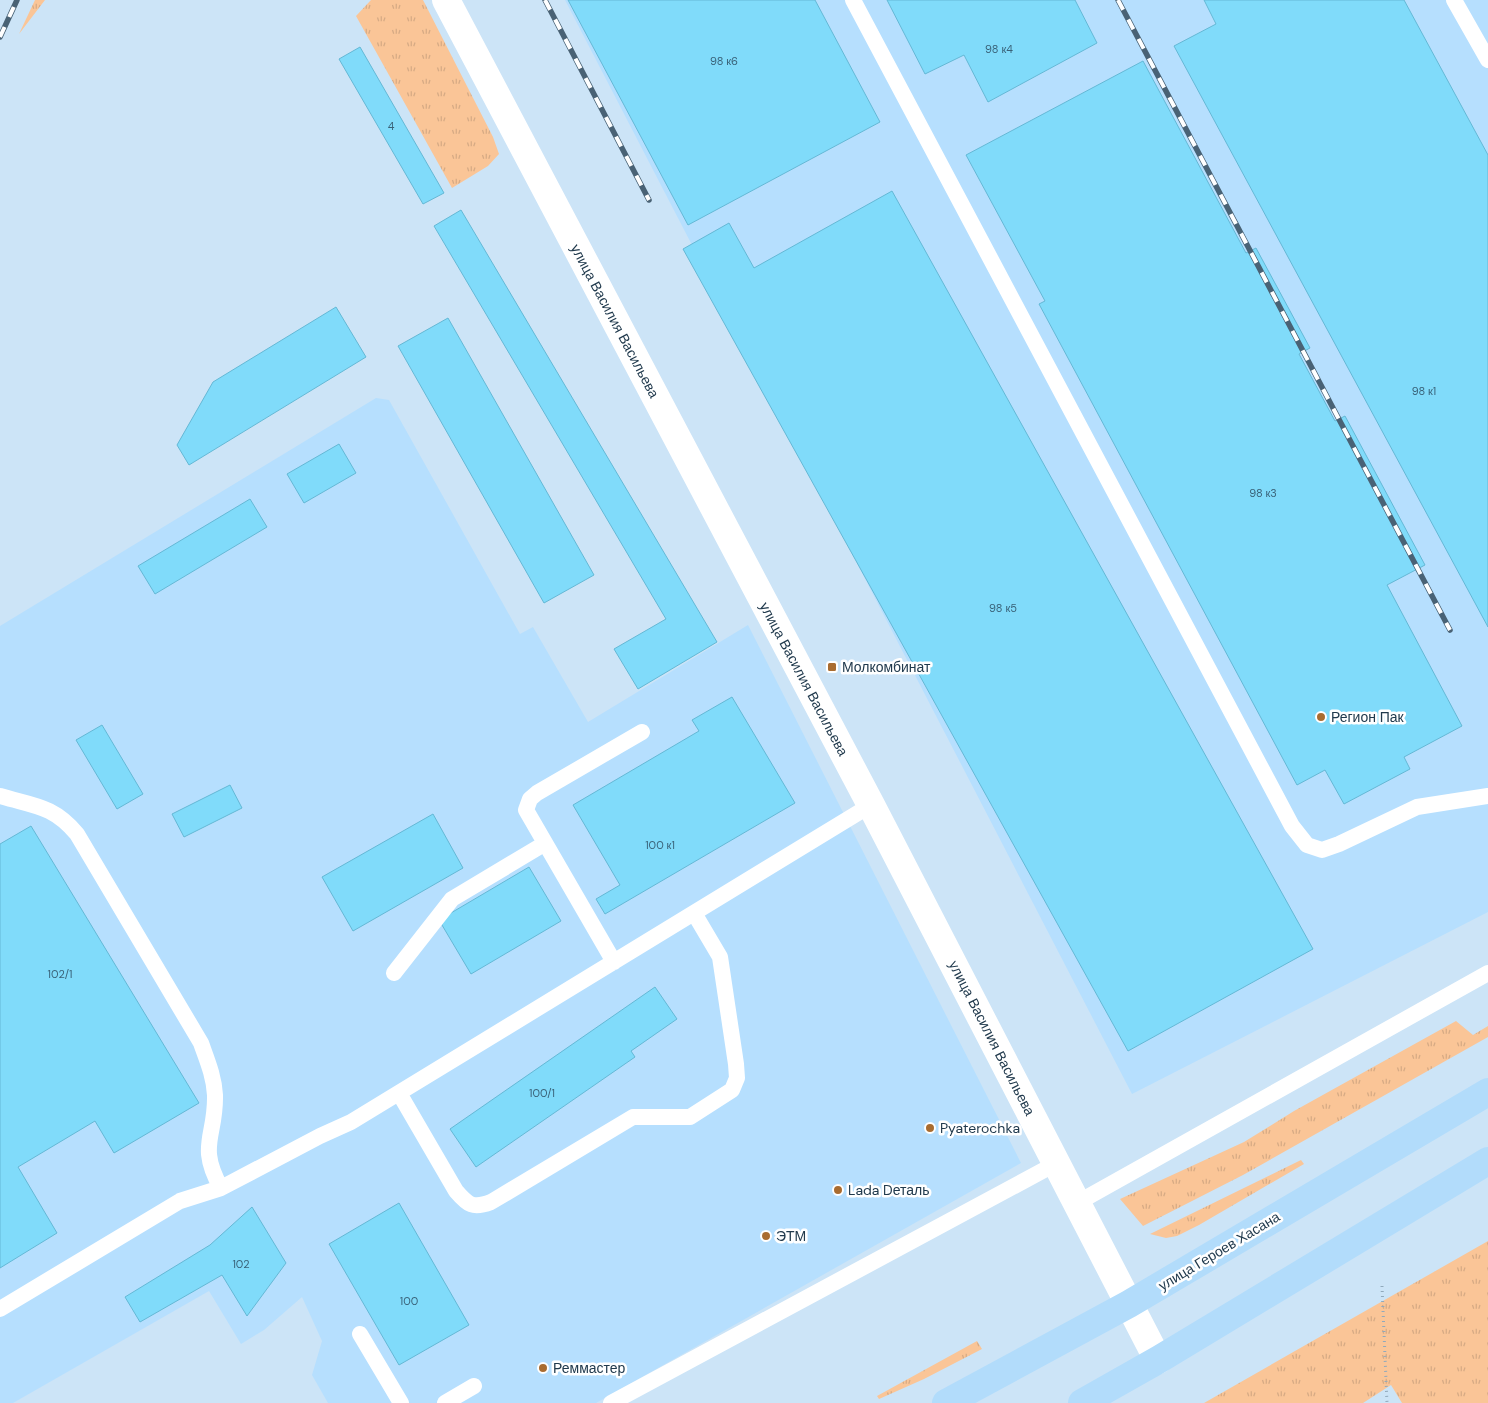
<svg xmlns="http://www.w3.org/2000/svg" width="1488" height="1403" font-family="'DM Sans',sans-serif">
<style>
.built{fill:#b6dffe}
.grass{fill:url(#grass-tufts)}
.building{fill:#80dbfa;stroke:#64b8d5}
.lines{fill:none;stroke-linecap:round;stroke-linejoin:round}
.path{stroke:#90a9bc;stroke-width:3;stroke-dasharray:1 4;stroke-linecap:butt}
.lane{stroke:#fff;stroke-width:16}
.secondary{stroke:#fff;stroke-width:28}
.primary{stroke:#b2dcfb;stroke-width:28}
.rail-casing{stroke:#496275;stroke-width:5.5}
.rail{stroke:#fff;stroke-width:4;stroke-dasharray:11;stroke-linecap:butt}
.poi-dot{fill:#a96c30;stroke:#fff;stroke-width:2}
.labels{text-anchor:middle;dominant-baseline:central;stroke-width:5;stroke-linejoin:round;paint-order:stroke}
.number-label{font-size:11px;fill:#396278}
.street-label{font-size:14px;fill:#213a4d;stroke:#fff}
.poi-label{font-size:14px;fill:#213a4d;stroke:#fff;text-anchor:start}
</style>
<defs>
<pattern id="grass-tufts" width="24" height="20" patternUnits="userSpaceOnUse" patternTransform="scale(1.25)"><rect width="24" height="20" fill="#fac597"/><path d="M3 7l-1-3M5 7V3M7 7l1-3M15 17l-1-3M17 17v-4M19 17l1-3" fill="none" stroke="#d6aa84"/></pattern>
</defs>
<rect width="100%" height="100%" fill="#cce4f7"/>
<path class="built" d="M565 0H1488V912L1132 1094Z
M376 398 389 400 520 634 533 627 588 722 748 625 1021 1163 596 1403H328L312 1375 322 1341 302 1297 264 1330 241 1344 209 1291 13 1403H0V626Z"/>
<path class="grass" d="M35 0H45L19 34Z
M371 0H423L493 137 499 154 488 166 452 188 356 16Z
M1456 1021 1473 1035 1488 1026V1037L1243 1175 1143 1226 1120 1199 1244 1142 1294 1111Z
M1301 1160 1304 1164 1199 1225 1177 1236 1166 1238 1150 1234Z
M1488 1241V1403H1402L1391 1385 1363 1403H1204Z
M977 1341 982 1349 924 1379 879 1399 877 1396Z"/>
<path class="building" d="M568 0H815L880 122 688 225Z
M887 0H1075L1097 43 988 102 964 55 925 74Z
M1204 0H1404L1488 155V627L1174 46 1216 24Z
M360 47 444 193 423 204 339 59Z
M1143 61 1246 253 1256 248 1310 348 1299 354 1335 421 1345 416 1425 565 1387 585 1462 726 1404 757 1410 769 1344 804 1325 770 1297 785 1039 304 1045 301 966 155Z
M892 191 1313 949 1128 1051 683 249 729 223 754 268Z
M461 210 717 642 638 689 614 649 666 619 434 226Z
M336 307 366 357 189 465 177 445 213 382Z
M448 318 594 575 544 603 398 346Z
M339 444 356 473 304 503 287 474Z
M250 499 267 527 155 594 138 566Z
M732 697 795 803 605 914 596 899 620 885 573 805 699 731 692 720Z
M102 725 143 794 117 809 76 740Z
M230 785 242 808 184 837 172 814Z
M433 814 463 868 353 931 322 877Z
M31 826 199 1103 114 1153 95 1121 18 1167 57 1233 0 1268V844Z
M529 867 561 921 471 974 439 920Z
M655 987 677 1019 631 1051 635 1057 476 1167 450 1129Z
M399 1203 469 1325 399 1365 329 1244Z
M252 1207 286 1263 247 1316 222 1275 140 1322 125 1297 210 1245Z"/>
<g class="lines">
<path class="path" d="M1382 1286 1387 1403"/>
<path class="lane" d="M853 0 1292 826 1307 845 1322 850 1339 844 1417 807 1488 796
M1454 0 1488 60
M0 796C33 806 53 805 77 834L201 1043C207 1060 214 1076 215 1095 216 1137 197 1145 221 1188
M614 962 526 810 530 799 537 793 642 732
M394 973 452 899 544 844
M399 1093 456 1191C468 1205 473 1209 491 1202L633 1117H690L732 1090 737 1078 736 1064 720 957 694 913
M1077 1203 1488 973
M0 1309 180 1201 221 1188 320 1136 351 1122 871 805
M360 1334 401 1403
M445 1403 474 1386
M611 1403 1057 1163"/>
<path class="secondary" d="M446 0 871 805 1158 1360"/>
<path class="primary" d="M946 1403 1129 1304 1488 1092
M1082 1403 1158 1360 1488 1161"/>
<defs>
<path id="rail" d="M545 0 649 200
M1118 0 1450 630
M0 37 17 0"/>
</defs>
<use href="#rail" class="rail-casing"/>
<use href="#rail" class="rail"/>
</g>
<g class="poi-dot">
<rect x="827" y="662" width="10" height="10" rx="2.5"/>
<circle cx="1321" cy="717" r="5"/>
<circle cx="930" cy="1128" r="5"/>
<circle cx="838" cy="1190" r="5"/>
<circle cx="766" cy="1236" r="5"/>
<circle cx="543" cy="1368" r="5"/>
</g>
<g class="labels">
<g class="number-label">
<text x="999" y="49">98 к4</text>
<text x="724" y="61">98 к6</text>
<text x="391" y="126">4</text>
<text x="1424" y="391">98 к1</text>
<text x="1263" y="493">98 к3</text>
<text x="1003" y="608">98 к5</text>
<text x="660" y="845">100 к1</text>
<text x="60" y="974">102/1</text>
<text x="542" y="1093">100/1</text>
<text x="241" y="1264">102</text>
<text x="409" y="1301">100</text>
</g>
<g class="street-label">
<text transform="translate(615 321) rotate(62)">улица Василия Васильева</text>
<text transform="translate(804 679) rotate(62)">улица Василия Васильева</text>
<text transform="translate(992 1038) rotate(63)">улица Василия Васильева</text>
<text transform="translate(1219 1251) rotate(-31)">улица Героев Хасана</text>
</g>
<g class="poi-label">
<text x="842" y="667">Молкомбинат</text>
<text x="1331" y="717">Регион Пак</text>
<text x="940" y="1128">Pyaterochka</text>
<text x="848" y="1190">Lada Dеталь</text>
<text x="776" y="1236">ЭТМ</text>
<text x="553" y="1368">Реммастер</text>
</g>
</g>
</svg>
